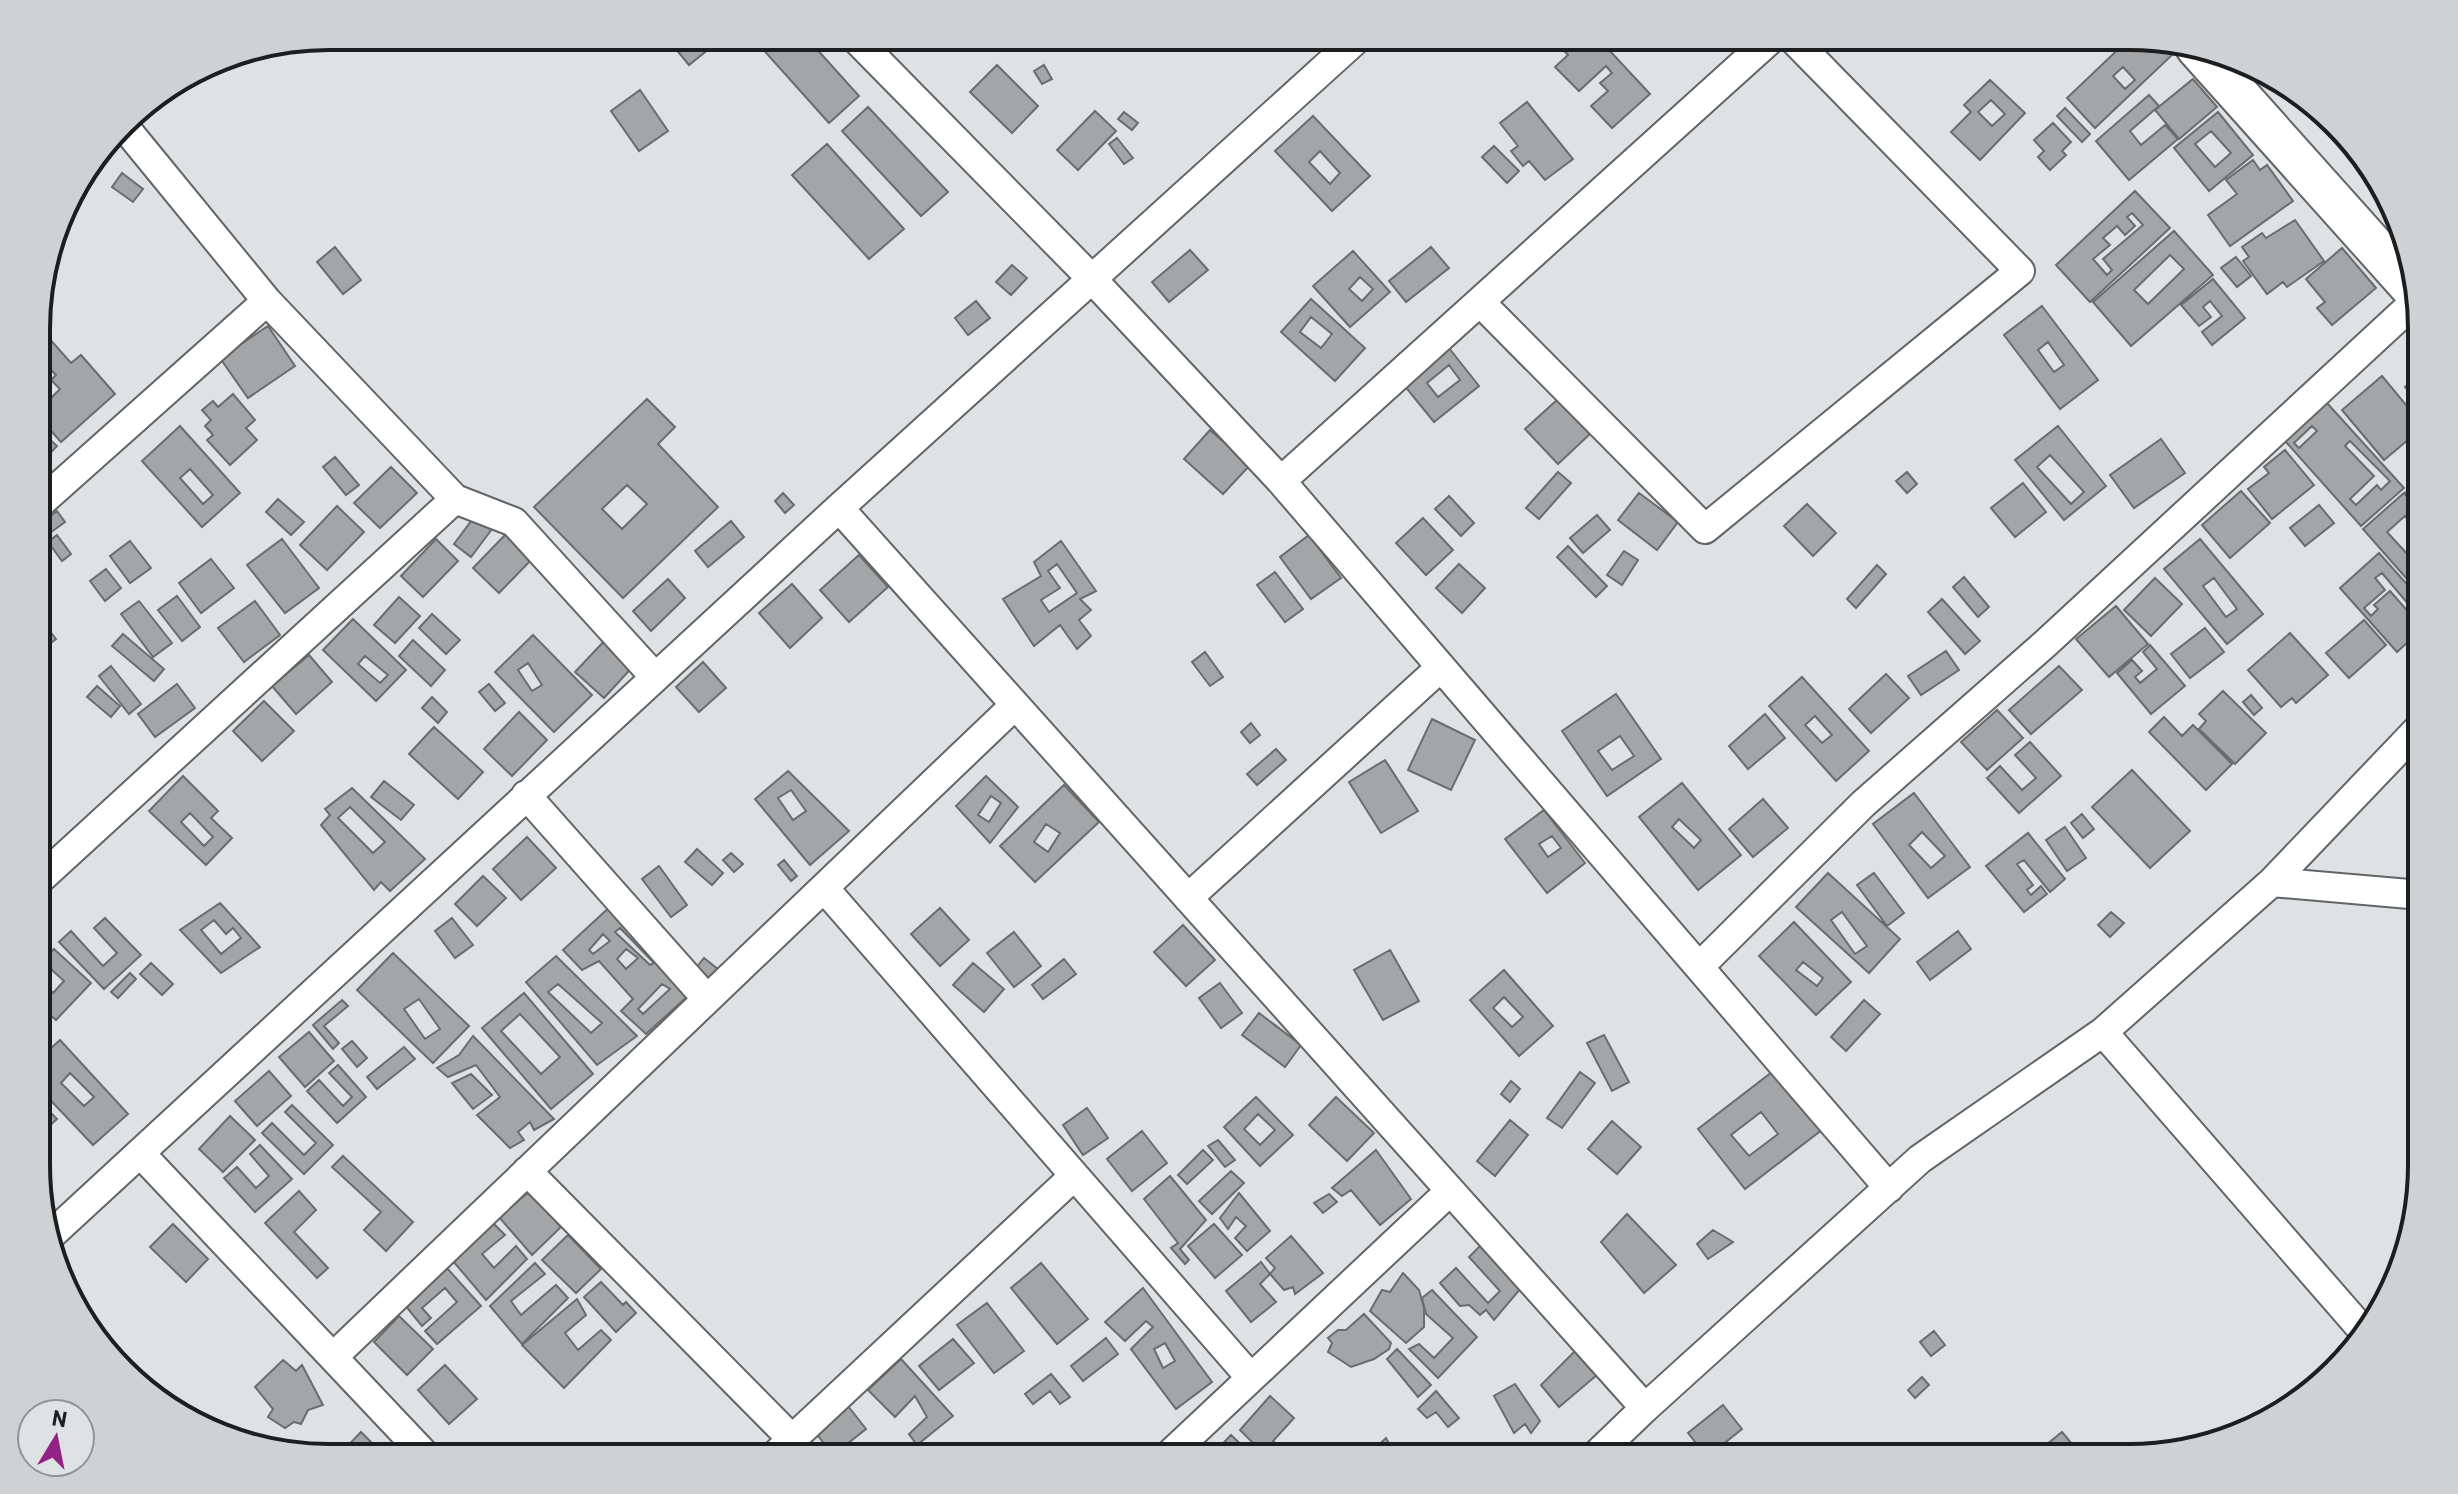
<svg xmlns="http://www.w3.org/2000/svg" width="2458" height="1494" font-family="Barlow,sans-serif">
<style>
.building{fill:#a3a5a7;stroke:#6a6c6e;stroke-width:2;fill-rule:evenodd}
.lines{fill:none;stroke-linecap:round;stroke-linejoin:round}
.street-casing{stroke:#626566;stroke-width:32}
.secondary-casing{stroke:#626566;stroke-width:44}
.street{stroke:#fff;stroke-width:28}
.secondary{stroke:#fff;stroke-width:40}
.rim{fill:none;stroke:#1d1e1f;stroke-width:4}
</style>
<rect width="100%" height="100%" fill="#dfe2e4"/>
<path class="building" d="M665 36H725L689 65Z
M769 36H805L859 96 829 123 759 45Z
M1589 36H1596L1650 94 1612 128 1591 106 1608 91 1600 83 1612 73 1606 66 1579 91 1555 67 1568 55 1563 50 1576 38 1581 43Z
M2132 36 2161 41 2173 54 2095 128 2067 98ZM2123 67 2135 80 2125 89 2113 76Z
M997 65 1038 106 1012 133 970 92Z
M1044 65 1052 79 1042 84 1034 71Z
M2193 79 2217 107 2179 139 2155 110Z
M1990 80 2025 113 1980 160 1951 132 1971 112 1964 105ZM1991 100 2005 114 1992 126 1978 112Z
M640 90 668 131 639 151 611 111Z
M2149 95 2159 106 2130 131 2141 145 2165 125 2178 139 2129 180 2096 141Z
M1527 102 1573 159 1545 180 1529 161 1523 166 1511 151 1518 146 1500 123Z
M868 107 948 192 921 216 842 131Z
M2065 108 2090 134 2082 142 2057 116Z
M1095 111 1116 131 1078 170 1057 150Z
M1124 112 1138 123 1132 130 1118 119Z
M2218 112 2253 155 2209 191 2174 148ZM2211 131 2231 153 2215 167 2195 144Z
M1313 116 1370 176 1332 211 1275 151ZM1320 151 1340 173 1330 184 1309 162Z
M2053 123 2071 142 2062 151 2066 155 2050 170 2038 157 2044 151 2034 140Z
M1117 138 1133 158 1124 164 1109 144Z
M827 144 904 229 869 259 792 175Z
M1494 146 1519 171 1507 183 1482 157Z
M2253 160 2260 170 2267 165 2293 201 2230 246 2208 215 2237 194 2226 180Z
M122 173 143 189 133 202 112 187Z
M2135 191 2170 228 2090 302 2056 265ZM2132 213 2143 225 2103 259 2112 270 2107 275 2093 259 2110 245 2103 238 2117 226 2125 235 2135 226 2127 217Z
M2295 220 2324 261 2287 287 2283 282 2267 294 2243 261 2249 257 2242 247 2262 233 2266 238Z
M2174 231 2213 275 2131 346 2093 302ZM2170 255 2184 269 2148 304 2134 290Z
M335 247 361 280 343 294 317 262Z
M1431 247 1449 268 1406 302 1389 281Z
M2342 248 2376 288 2332 325 2317 308 2325 302 2306 279Z
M1190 250 1208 270 1169 302 1152 282Z
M1353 251 1390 292 1350 327 1313 286ZM1360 277 1373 289 1362 301 1349 289Z
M2236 257 2251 276 2237 287 2221 268Z
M1012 265 1027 278 1011 295 996 282Z
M2213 279 2245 318 2212 345 2202 332 2222 316 2210 301 2203 307 2211 317 2199 326 2181 305Z
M1311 299 1365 348 1335 381 1281 332ZM1311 317 1332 334 1321 348 1300 332Z
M976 301 990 318 968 335 955 318Z
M2042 306 2098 380 2060 409 2004 335ZM2048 342 2064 365 2054 372 2038 350Z
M38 326 71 363 81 355 115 394 61 442 38 416V410L42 407 38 403V383L52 397 60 389 51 380 56 375 38 356Z
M268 326 295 366 248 398 220 358Z
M1445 343 1479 386 1434 422 1399 379ZM1449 365 1460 380 1438 397 1427 383Z
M2421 372V404L2405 387Z
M2382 376 2421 423V429L2384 460 2342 410Z
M233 394 255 420 246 428 257 440 230 465 207 440 213 435 205 426 211 420 202 410 213 401 218 407Z
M647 399 675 427 658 444 718 507 623 598 534 507ZM627 485 647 504 622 529 602 509Z
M1557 400 1590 434 1558 464 1525 429Z
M2327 403 2404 488 2361 526 2285 441ZM2312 426 2317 431 2299 448 2294 443ZM2350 441 2390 481 2381 490 2377 485 2356 505 2350 499 2374 476 2345 446Z
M180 426 240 493 202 527 142 461ZM190 469 213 495 203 504 180 478Z
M2058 426 2106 486 2064 520 2015 460ZM2050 455 2084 492 2071 504 2037 467Z
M38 429 57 446 38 466Z
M1210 430 1250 465 1223 494 1184 459Z
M2161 439 2185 473 2134 508 2110 475Z
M2285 450 2314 485 2272 519 2248 489 2269 473 2264 467Z
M335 457 359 485 346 495 323 467Z
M391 467 417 493 380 528 354 503Z
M1558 472 1571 483 1539 519 1526 508Z
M1907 472 1917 484 1907 493 1896 481Z
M2421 478 2420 492 2421 508 2406 492Z
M2023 483 2046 512 2015 537 1991 508Z
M2241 491 2270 523 2230 558 2202 525Z
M783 493 794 505 785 513 775 501Z
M1639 493 1678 522 1657 550 1618 520Z
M2404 493 2421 512V534L2405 516 2387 532 2421 569V595L2363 529Z
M1449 496 1474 523 1461 536 1435 509Z
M278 499 304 522 291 535 266 512Z
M1807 504 1836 533 1813 556 1784 526Z
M2319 505 2334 523 2305 546 2290 528Z
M337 506 364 532 327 570 300 545Z
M57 511 65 522 43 538 38 532V526Z
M1597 515 1610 530 1583 553 1570 538Z
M475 516 492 529 471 557 454 544Z
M1423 518 1453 550 1426 575 1396 543Z
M731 521 744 537 708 567 695 551Z
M507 533 533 558 499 593 473 568Z
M57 535 71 554 62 561 48 542Z
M1309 535 1341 578 1311 599 1280 557Z
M282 539 319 588 285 613 247 565Z
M436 539 458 561 423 597 401 576Z
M2200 539 2263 614 2227 644 2164 569ZM2214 578 2237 609 2226 617 2203 586Z
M130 541 151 568 130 583 110 556Z
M1061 541 1096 591 1080 599 1091 610 1079 620 1091 636 1077 649 1060 625 1034 646 1003 599 1041 576 1034 562ZM1057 564 1077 593 1049 612 1041 600 1060 588 1048 571Z
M1568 546 1607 586 1596 597 1557 557Z
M1624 551 1638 560 1622 585 1607 575Z
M2379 553 2421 600V630L2397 652 2340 588ZM2382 573 2420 618 2417 622 2390 591 2374 605 2378 609 2371 616 2364 608 2385 590 2375 578Z
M859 555 888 587 849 622 820 590Z
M211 559 234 588 201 613 179 583Z
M1459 564 1485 588 1462 613 1436 588Z
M1877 565 1886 574 1856 608 1847 599Z
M106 569 121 588 105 601 90 581Z
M1275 572 1303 609 1285 622 1257 585Z
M1964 577 1989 607 1978 617 1953 587Z
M2155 578 2182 604 2151 636 2124 610Z
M668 579 685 598 651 631 633 611Z
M792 584 822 618 790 648 759 613Z
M177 596 200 627 182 641 158 610Z
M399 597 420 616 395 643 374 625Z
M1942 599 1980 641 1965 654 1928 612Z
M139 601 172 643 153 657 121 614Z
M255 601 280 635 244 662 218 628Z
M2116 606 2148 644 2109 677 2076 639Z
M432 614 460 640 446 654 419 628Z
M38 616 56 639 39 652 38 650Z
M353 619 406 670 376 701 323 650ZM365 656 388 675 380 683 358 664Z
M2364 620 2386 645 2349 678 2326 653Z
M2205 628 2224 652 2190 678 2171 654Z
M2290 633 2328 675 2296 703 2292 698 2281 707 2248 670Z
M123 634 164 669 154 681 112 646Z
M533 635 592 695 554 732 495 672ZM528 663 542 685 532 691 518 670Z
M609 636 637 662 604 698 575 672Z
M413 640 445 670 431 686 399 656Z
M2150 645 2185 686 2151 714 2117 673 2132 660 2142 671 2135 677 2140 683 2157 669 2143 652Z
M1946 651 1959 670 1921 695 1908 676Z
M1205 652 1223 677 1210 686 1192 662Z
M309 655 332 682 296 714 272 686Z
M703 662 726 688 699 712 676 687Z
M111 666 141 704 129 714 99 676Z
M2059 666 2082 690 2031 734 2009 710Z
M1886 674 1909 698 1871 733 1849 709Z
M1802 677 1869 751 1836 781 1769 706ZM1815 716 1832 735 1822 743 1805 725Z
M177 684 195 708 155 737 138 714Z
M489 684 505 703 495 711 479 692Z
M97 686 120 706 111 717 87 697Z
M2223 691 2266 733 2235 764 2199 729 2206 721 2199 714Z
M1616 694 1661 759 1607 796 1562 731ZM1620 736 1634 756 1612 770 1598 751Z
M2251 695 2262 708 2254 715 2243 702Z
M432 697 447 712 438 723 422 708Z
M264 701 294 731 262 761 233 731Z
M1997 710 2023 738 1987 770 1961 742Z
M519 712 547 740 512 776 484 749Z
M1765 714 1785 738 1748 769 1729 746Z
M2164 717 2182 736 2193 725 2232 764 2206 790 2149 732Z
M1432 719 1475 740 1451 790 1408 770Z
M1251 723 1260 735 1250 743 1241 732Z
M434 727 483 772 458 799 409 754Z
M2030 742 2061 776 2019 813 1987 778 2000 766 2022 790 2036 778 2015 755Z
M1276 749 1286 760 1257 785 1247 774Z
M1385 760 1418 811 1381 833 1349 782Z
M2132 770 2190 831 2150 868 2092 807Z
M788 771 849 831 810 865 755 799ZM791 790 806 811 793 820 778 798Z
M183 776 218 811 211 818 232 838 206 865 149 811ZM190 813 213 837 204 846 181 822Z
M986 776 1018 807 990 843 956 806ZM991 796 1001 803 989 822 978 815Z
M384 781 414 805 401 820 371 797Z
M1682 783 1741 855 1698 890 1639 817ZM1679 819 1701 840 1694 848 1672 827Z
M1064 785 1099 822 1035 882 1000 846ZM1046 824 1060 833 1048 852 1034 842Z
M352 788 425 859 390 891 381 882 374 890 321 825 330 815 325 809ZM350 807 385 842 373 853 338 818Z
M1914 793 1970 867 1928 898 1873 824ZM1922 832 1945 856 1931 868 1909 845Z
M1763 799 1788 828 1753 857 1729 829Z
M1544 810 1585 863 1547 893 1505 839ZM1552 836 1561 848 1548 857 1539 844Z
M2082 814 2094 829 2083 838 2071 823Z
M2065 827 2086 858 2067 871 2046 840Z
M2028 833 2065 879 2050 892 2024 860 2017 864 2033 885 2027 890 2031 895 2041 886 2047 894 2024 912 1986 866Z
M527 837 556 868 521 900 493 869Z
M697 849 723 873 712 885 685 862Z
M731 853 743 864 734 872 723 860Z
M784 860 797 876 791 881 778 865Z
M659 866 687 905 671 917 642 879Z
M1828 873 1900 939 1869 973 1796 907ZM1842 912 1867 946 1855 954 1831 920Z
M1874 873 1904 913 1887 926 1857 885Z
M483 876 506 898 477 926 455 904Z
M220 903 260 947 221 973 180 930ZM214 920 226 934 233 928 241 938 221 954 201 930Z
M613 904 689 995 646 1034 621 1011 633 999 599 961 582 970 563 950ZM620 928 654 963 650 965 615 932ZM603 934 610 941 593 954 589 950ZM626 949 638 958 626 969 617 959ZM662 984 670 989 643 1014 638 1009Z
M940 908 969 940 940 966 911 934Z
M2111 912 2124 923 2110 937 2098 925Z
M105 918 141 955 104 989 59 942 71 931 103 966 117 953 94 928Z
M452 918 473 945 455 958 435 931Z
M1794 922 1851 982 1816 1015 1759 956ZM1803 962 1823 978 1817 986 1796 970Z
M1183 925 1215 960 1186 986 1154 952Z
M1958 931 1971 949 1930 980 1917 962Z
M1014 932 1041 966 1014 987 987 953Z
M54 949 91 983 56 1020 38 1004V979L53 993 64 981 42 961Z
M1390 950 1419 1001 1383 1020 1354 970Z
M393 953 469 1026 433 1063 357 990ZM419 999 440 1029 425 1039 404 1009Z
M556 956 637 1036 597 1065 526 982ZM558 984 602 1023 591 1033 548 992Z
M704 958 719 970 711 980 696 968Z
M1064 959 1076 974 1043 999 1032 985Z
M151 963 173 984 162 995 140 974Z
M973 963 1004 989 984 1012 953 985Z
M1504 970 1553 1026 1519 1056 1470 1000ZM1504 997 1523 1017 1512 1027 1493 1008Z
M130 973 136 979 118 998 111 992Z
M1220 983 1242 1013 1221 1028 1199 998Z
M524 993 593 1074 551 1109 482 1028ZM520 1014 560 1057 541 1074 501 1031Z
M342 1000 348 1006 324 1026 339 1043 333 1049 313 1025Z
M1864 1000 1880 1014 1846 1051 1831 1037Z
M1259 1013 1301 1045 1285 1067 1242 1035Z
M309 1032 334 1061 305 1087 279 1057Z
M1604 1035 1629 1082 1612 1091 1587 1043Z
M473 1036 554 1119 534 1130 530 1122 518 1132 524 1140 510 1148 477 1115 500 1097 476 1065 448 1077 437 1068 459 1055Z
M60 1040 128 1114 93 1145 38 1087V1060ZM70 1073 94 1097 84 1106 61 1083Z
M352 1041 367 1058 357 1067 342 1049Z
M404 1047 415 1059 377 1089 367 1077Z
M338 1065 366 1097 337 1123 307 1091 319 1080 343 1106 352 1097 329 1073Z
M1776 1069 1823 1129 1745 1189 1698 1129ZM1761 1112 1778 1134 1749 1156 1731 1135Z
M269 1071 291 1096 257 1126 235 1101Z
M1580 1072 1595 1083 1562 1128 1547 1118Z
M471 1074 492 1095 473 1109 452 1083Z
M1511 1081 1520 1089 1510 1102 1501 1094Z
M1256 1097 1293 1135 1260 1166 1224 1127ZM1258 1114 1275 1130 1260 1145 1244 1129Z
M1336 1097 1374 1133 1347 1161 1309 1125Z
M38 1100 57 1119 47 1128 38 1119Z
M292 1105 333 1145 304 1174 262 1133 272 1123 304 1155 316 1143 285 1112Z
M1087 1108 1108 1138 1083 1155 1063 1125Z
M230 1116 255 1140 223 1172 199 1149Z
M1510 1120 1528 1135 1495 1176 1477 1161Z
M1612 1121 1641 1147 1617 1174 1588 1149Z
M1142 1131 1167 1163 1132 1191 1107 1159Z
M1218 1140 1235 1160 1225 1167 1208 1146Z
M260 1145 292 1179 255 1212 224 1178 237 1167 256 1188 269 1176 250 1154Z
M1203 1150 1213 1160 1187 1184 1178 1175Z
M1376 1150 1411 1199 1380 1225 1351 1190 1342 1196 1332 1188Z
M343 1156 413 1222 386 1251 364 1230 381 1212 332 1167Z
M1231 1171 1244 1183 1212 1214 1199 1201Z
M1170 1176 1206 1220 1180 1249 1189 1260 1185 1264 1171 1248 1178 1243 1144 1199Z
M299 1191 316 1210 294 1232 328 1268 317 1278 265 1223Z
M530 1191 561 1227 532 1255 499 1217Z
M1239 1193 1270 1231 1247 1251 1235 1238 1246 1226 1236 1217 1228 1229 1220 1218Z
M1329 1194 1337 1202 1323 1213 1314 1203Z
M1627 1214 1676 1265 1644 1293 1601 1242Z
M493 1223 505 1235 482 1254 494 1268 516 1246 527 1259 486 1300 453 1261Z
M173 1224 208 1259 186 1282 150 1247Z
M1214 1224 1242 1255 1215 1278 1188 1246Z
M1713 1230 1733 1242 1708 1259 1697 1244Z
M568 1235 601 1269 576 1293 542 1260Z
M1291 1236 1323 1273 1295 1294 1293 1287 1284 1290 1270 1274 1275 1268 1266 1258Z
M1483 1243 1521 1288 1494 1320 1486 1310 1480 1315 1469 1305 1460 1306 1440 1283 1456 1268 1488 1303 1500 1291 1469 1257Z
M1261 1262 1270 1274 1260 1284 1276 1302 1251 1322 1226 1291Z
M535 1263 545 1274 511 1301 521 1315 556 1285 568 1298 522 1344 490 1306Z
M1041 1263 1088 1319 1057 1344 1011 1288Z
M446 1267 481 1306 437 1344 425 1331 457 1302 445 1288 422 1308 431 1318 422 1326 404 1304Z
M1403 1273 1419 1290 1424 1308V1327L1406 1343 1370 1311 1382 1290 1390 1292Z
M601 1282 623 1305 626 1302 636 1313 616 1332 584 1297Z
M1143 1288 1212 1382 1176 1409 1131 1349 1153 1327 1146 1321 1125 1341 1105 1322ZM1165 1343 1175 1361 1163 1368 1154 1349Z
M1432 1290 1477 1337 1438 1378 1409 1349 1419 1344 1434 1358 1453 1338 1426 1314 1422 1298Z
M577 1299 586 1315 565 1333 578 1350 601 1330 611 1340 564 1388 522 1345Z
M987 1303 1024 1351 994 1373 957 1325Z
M1364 1314 1391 1343 1389 1349 1374 1359 1351 1367 1328 1352 1332 1343 1328 1338 1338 1330H1346Z
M399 1316 433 1349 407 1375 374 1342Z
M1934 1331 1945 1345 1931 1356 1920 1342Z
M1106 1338 1118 1354 1083 1381 1071 1366Z
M953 1339 974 1363 939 1390 919 1366Z
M1397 1349 1431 1385 1418 1397 1387 1359Z
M1576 1350 1597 1375 1559 1407 1541 1385Z
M901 1359 953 1416 917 1445 909 1434 927 1417 915 1396 895 1417 868 1390Z
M283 1360 296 1371 302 1365 323 1405 308 1410 301 1424 294 1422 285 1428 268 1417 273 1409 255 1387Z
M445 1365 477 1399 449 1424 418 1390Z
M1051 1374 1070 1397 1060 1404 1050 1391 1033 1404 1025 1394Z
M1922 1377 1929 1385 1915 1398 1908 1390Z
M1515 1384 1540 1421 1531 1433 1525 1424 1514 1433 1494 1396Z
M1436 1391 1459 1418 1448 1427 1436 1412 1427 1418 1418 1409Z
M1270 1396 1294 1418 1273 1441 1289 1458H1268L1240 1430Z
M1723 1405 1742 1429 1707 1457 1688 1433Z
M848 1406 866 1429 833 1455 815 1432Z
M361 1432 387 1458H344L340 1454Z
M2062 1432 2082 1456 2041 1457 2050 1450 2046 1445Z
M1231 1435 1251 1454 1247 1458H1209Z
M1386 1438 1397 1458H1364Z"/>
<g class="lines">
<defs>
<path id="street" d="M853 36 1091 278 1281 481 1889 1188
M123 125 267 301 455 499 514 522 655 677
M1480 302 1705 529 2020 271 1790 36
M1281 481 1774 36
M38 505 267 301
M839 508 1645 1408
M526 795 707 999
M38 881 455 499
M2272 882 2421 895
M824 888 1251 1378
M1188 898 1441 667
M1699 967 1863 804 2046 643 2418 299
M2103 1032 2366 1334
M140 1153 428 1458
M527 1171 792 1439
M51 1235 839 508 1360 36
M333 1357 1015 705
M772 1458 1074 1176
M1166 1458 1450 1191
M1593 1458 1645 1408 1920 1159 2103 1032 2272 882 2421 726"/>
<path id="secondary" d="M2196 47 2416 293"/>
</defs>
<use href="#street" class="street-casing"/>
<use href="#secondary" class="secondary-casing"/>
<use href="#street" class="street"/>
<use href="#secondary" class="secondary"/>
</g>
<path d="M0 0H2458V1494H0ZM329 50H2129A279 279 0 0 1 2408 329V1165A279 279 0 0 1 2129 1444H329A279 279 0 0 1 50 1165V329A279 279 0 0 1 329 50Z" fill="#cfd2d4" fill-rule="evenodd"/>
<path class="rim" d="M329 50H2129A279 279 0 0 1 2408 329V1165A279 279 0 0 1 2129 1444H329A279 279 0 0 1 50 1165V329A279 279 0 0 1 329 50Z"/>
<g transform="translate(56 1438) rotate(10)"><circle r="38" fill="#dfe2e4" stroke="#919495" stroke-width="2"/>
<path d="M0-6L14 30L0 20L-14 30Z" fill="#922384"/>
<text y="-12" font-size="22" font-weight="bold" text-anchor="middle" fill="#1d1e1f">N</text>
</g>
</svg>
